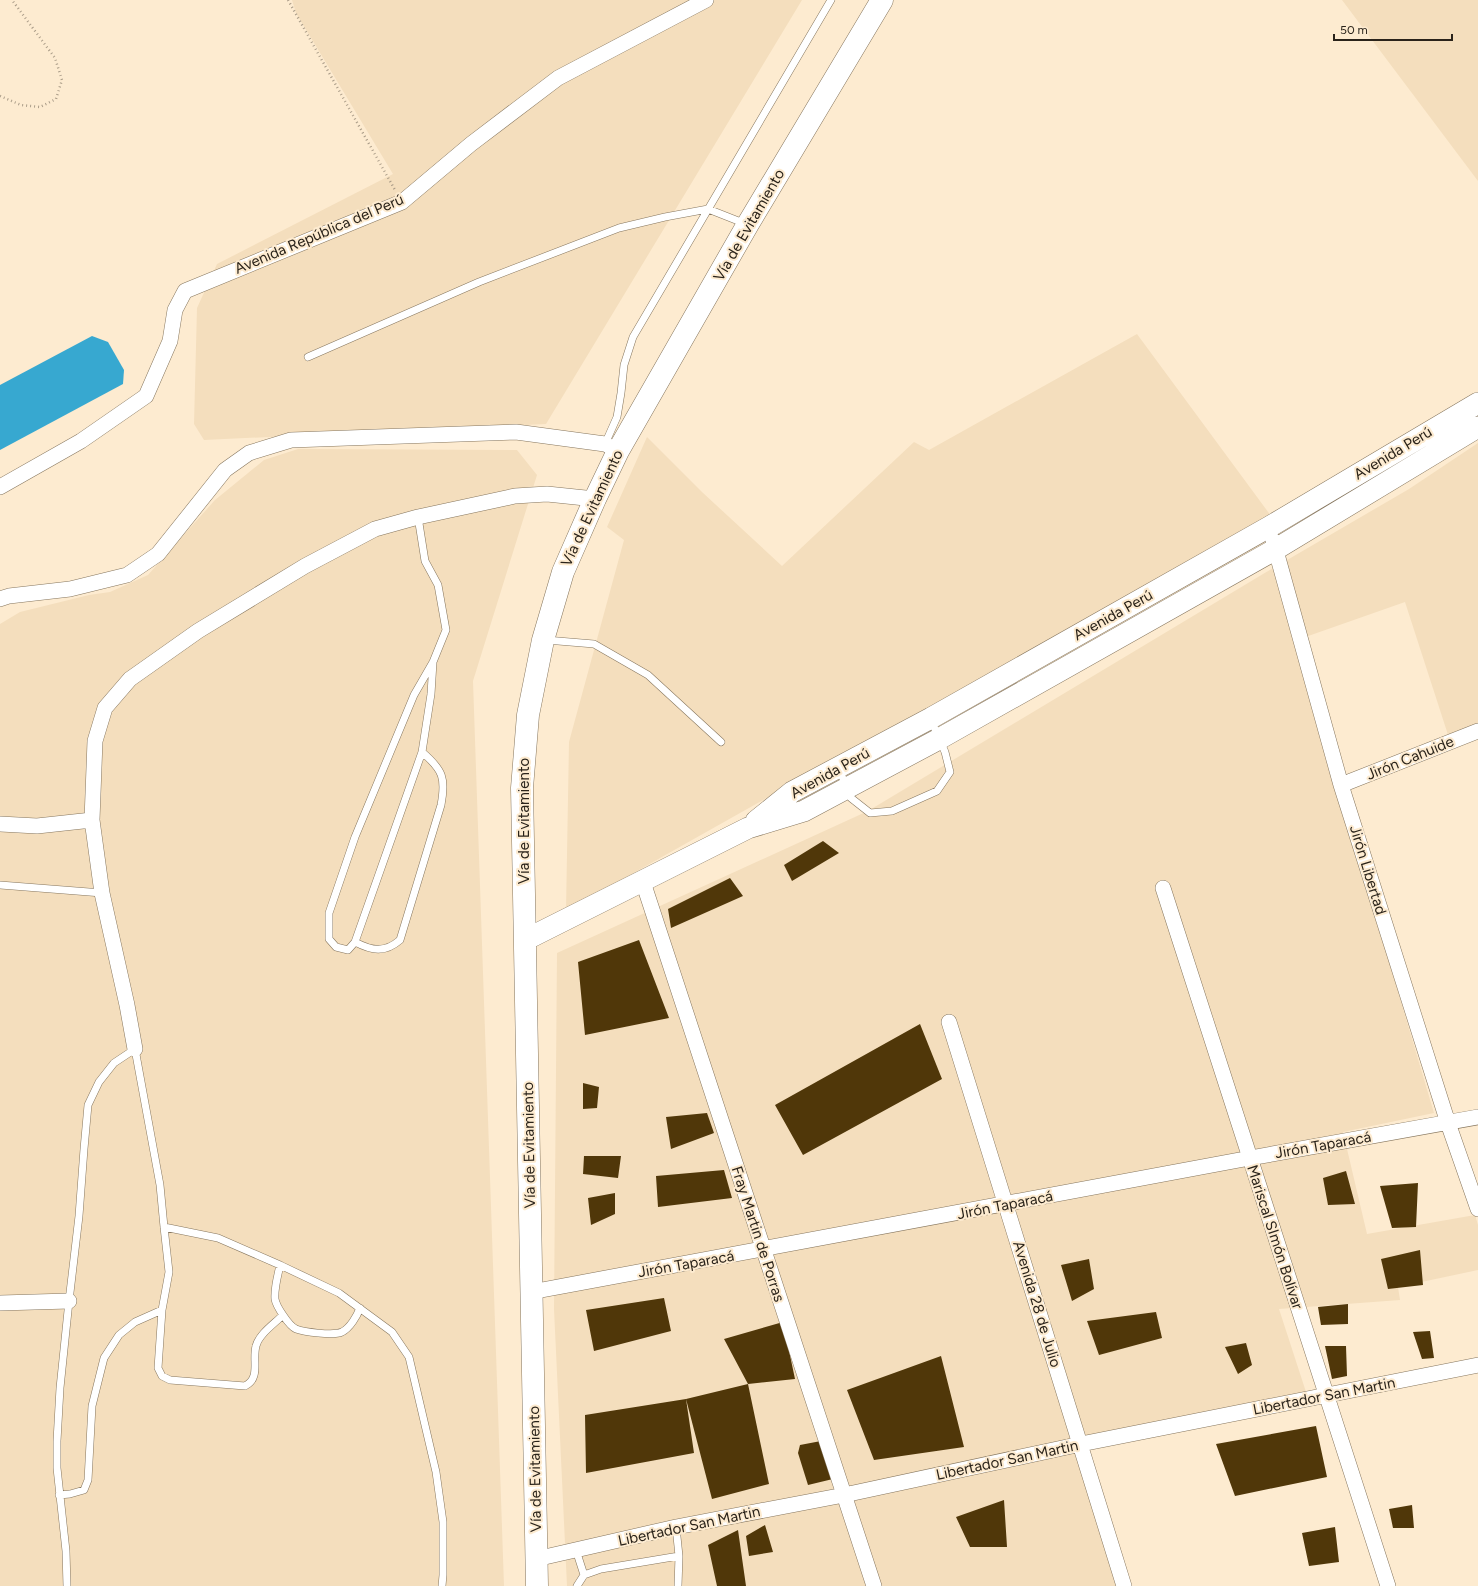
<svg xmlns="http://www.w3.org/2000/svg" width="1478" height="1586" font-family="Figtree,sans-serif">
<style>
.built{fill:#f4debd}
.water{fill:#37a8d0}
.building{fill:#503709}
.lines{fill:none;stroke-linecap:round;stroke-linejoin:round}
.lane-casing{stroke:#86765e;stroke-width:8}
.street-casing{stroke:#86765e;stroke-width:16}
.secondary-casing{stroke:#86765e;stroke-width:22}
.highway-casing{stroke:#86765e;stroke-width:23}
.path{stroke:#ab9d89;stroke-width:2.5;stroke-dasharray:1 3;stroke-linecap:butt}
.lane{stroke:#fff;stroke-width:7}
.street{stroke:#fff;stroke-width:15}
.secondary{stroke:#fff;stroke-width:21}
.highway{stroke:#fff;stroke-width:22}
.labels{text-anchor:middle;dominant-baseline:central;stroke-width:4;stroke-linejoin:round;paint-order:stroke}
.street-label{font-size:15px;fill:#2a231a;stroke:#fdebd0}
</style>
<rect width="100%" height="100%" fill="#fdebd0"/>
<path class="built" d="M292 0H802L546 424 204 440 194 424 197 308 217 264 393 174 296 13Z
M1342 0H1478V181Z
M1137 334 1274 520 880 734 566 911 569 742 624 540 607 527 647 437 702 492 782 566 914 442 929 450Z
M1478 443V730L1450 741 1405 602 1294 641 1434 1113 1343 1132 1367 1234 1475 1215 1478 1225V1270L1398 1287 1400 1300 1279 1309 1306 1392 1073 1442 1116 1586H567L554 1309 557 953 868 811 1263 574 1409 489Z
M298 449 517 450 537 475 473 681 504 1586H0V624L20 612 89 595 110 592 148 575 215 500 264 460Z"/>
<path class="water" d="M92 336 108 342 124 370 123 384 0 450V385Z"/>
<path class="building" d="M823 841 839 853 792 881 784 865Z
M730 878 743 896 671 928 668 909Z
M639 940 669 1018 585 1035 578 962Z
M920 1024 942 1079 803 1155 775 1105Z
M583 1083 599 1087 597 1108 583 1109Z
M707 1113 714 1133 671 1149 666 1117Z
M584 1156H621L618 1178 583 1174Z
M724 1170 732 1198 658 1207 656 1176Z
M1346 1171 1355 1204 1328 1205 1323 1178Z
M1418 1183 1416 1227 1392 1228 1380 1186Z
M615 1193V1214L591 1225 588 1198Z
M1420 1250 1423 1285 1388 1289 1381 1259Z
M1089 1259 1094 1289 1072 1301 1061 1265Z
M664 1298 671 1331 594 1351 586 1310Z
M1348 1304V1324L1321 1325 1318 1307Z
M1156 1312 1162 1338 1099 1355 1087 1321Z
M783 1322 795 1379 748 1384 724 1339Z
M1430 1331 1434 1358 1422 1359 1413 1332Z
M1246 1343 1252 1365 1238 1374 1225 1347Z
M1325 1346H1346L1347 1376 1332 1379Z
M941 1356 964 1447 874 1460 847 1390Z
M748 1384 769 1484 712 1499 686 1399 694 1453 586 1473 585 1415 686 1399Z
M1316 1426 1327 1477 1235 1496 1216 1444Z
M821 1441 837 1478 808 1485 798 1453 800 1445Z
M1004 1500 1007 1547H970L956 1517Z
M1412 1505 1414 1528H1393L1389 1509Z
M765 1525 773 1552 749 1556 746 1536Z
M1335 1527 1339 1562 1309 1566 1302 1533Z
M738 1530 746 1586H717L708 1545Z"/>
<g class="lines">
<defs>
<path id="lane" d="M308 357 479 282 619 228 665 217 708 209 746 224
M605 444 617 417 621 393 624 365 633 337 831 0
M418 517 425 561 438 585 446 630 433 662 414 695 355 837 329 913V939L336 947 348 950 355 942 422 752 431 694 433 662
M546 640 594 644 648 675 721 742
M839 769 851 798 870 813 892 811 937 791 950 772 945 752 931 720
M0 885 102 893
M355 942C372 951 385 953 400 940L441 805C446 778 443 770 422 752
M164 1227 218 1238 280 1265 339 1293 392 1332 409 1357 436 1472 443 1522V1575L442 1586
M280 1265C278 1275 274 1288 275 1299 276 1306 289 1326 296 1329 304 1332 333 1336 342 1332 350 1328 357 1316 360 1308
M162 1310 158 1368 162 1376 170 1380 245 1386C261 1378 252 1360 256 1346 259 1334 274 1324 283 1315
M59 1495 70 1494 84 1490 88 1480 92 1406 104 1358 119 1335 135 1322 162 1310 169 1272 164 1227 160 1185 135 1049 114 1063 99 1082 88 1105 84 1149 79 1216 69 1301 60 1388 57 1441V1468L66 1551 67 1586
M676 1527 679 1556 678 1586
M576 1550 584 1575
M577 1586 584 1575 601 1569 679 1556"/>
<path id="street" d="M0 487 81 441 146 396 170 341 175 310 185 291 402 202 471 144 558 78 706 0
M1273 540 1341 785 1448 1123 1478 1209
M0 599 9 596 70 589 127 575 158 554 225 470 249 453 291 440 516 432 605 444 618 451
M1341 785 1478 731
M0 824 37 826 92 820
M643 882 874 1586
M1163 888 1388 1586
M949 1022 1124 1586
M135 1049 127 1005 102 893 92 820 95 741 105 708 130 679 198 631 305 566 375 529 418 517 515 496 547 494 595 499
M531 1292 1250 1158 1478 1117
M0 1303 69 1301
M536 1559 676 1527 844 1495 1081 1444 1478 1365"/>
<path id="secondary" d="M756 821 792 792 931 718 1269 527 1478 403
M525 940 748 828 804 811 939 739 1276 549 1478 427"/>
<path id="highway" d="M537 1586 522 788 528 715 543 640 563 572 595 499 618 451 748 224 882 0"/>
</defs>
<use href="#lane" class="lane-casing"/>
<use href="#street" class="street-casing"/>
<use href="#secondary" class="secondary-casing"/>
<use href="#highway" class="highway-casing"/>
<path class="path" d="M288 0 395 190
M0 96 21 105 40 107 56 99 62 80 55 58 12 0"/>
<use href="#lane" class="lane"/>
<use href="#street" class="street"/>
<use href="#secondary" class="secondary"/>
<use href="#highway" class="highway"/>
</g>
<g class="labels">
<g class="street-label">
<text transform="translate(749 225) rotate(-60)">Vía de Evitamiento</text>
<text transform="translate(319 234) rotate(-23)">Avenida República del Perú</text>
<text transform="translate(1393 453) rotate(-31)">Avenida Perú</text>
<text transform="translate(592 508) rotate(-65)">Vía de Evitamiento</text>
<text transform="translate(1113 615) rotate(-29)">Avenida Perú</text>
<text transform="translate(1410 758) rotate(-22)">Jirón Cahuide</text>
<text transform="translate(830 773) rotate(-29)">Avenida Perú</text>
<text transform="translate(524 821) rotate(-90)">Vía de Evitamiento</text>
<text transform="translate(1368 870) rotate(73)">Jirón Libertad</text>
<text transform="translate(529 1145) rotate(-91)">Vía de Evitamiento</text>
<text transform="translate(1323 1145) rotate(-10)">Jirón Taparacá</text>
<text transform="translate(1005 1205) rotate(-11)">Jirón Taparacá</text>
<text transform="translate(758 1234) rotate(72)">Fray Martin de Porras</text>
<text transform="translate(1275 1237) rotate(72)">Mariscal SImón Bolívar</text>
<text transform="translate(686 1264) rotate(-10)">Jirón Taparacá</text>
<text transform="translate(1037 1304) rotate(73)">Avenida 28 de Julio</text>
<text transform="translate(1324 1396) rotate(-11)">Libertador San Martin</text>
<text transform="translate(1007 1460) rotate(-12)">Libertador San Martin</text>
<text transform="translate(535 1469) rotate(-91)">Vía de Evitamiento</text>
<text transform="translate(689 1526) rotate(-12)">Libertador San Martin</text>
</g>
</g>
<path d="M1334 34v6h118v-6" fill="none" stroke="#2a231a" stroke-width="2"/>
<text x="1340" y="34" font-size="12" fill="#2a231a" stroke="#fdebd0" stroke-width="3" paint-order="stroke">50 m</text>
</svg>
